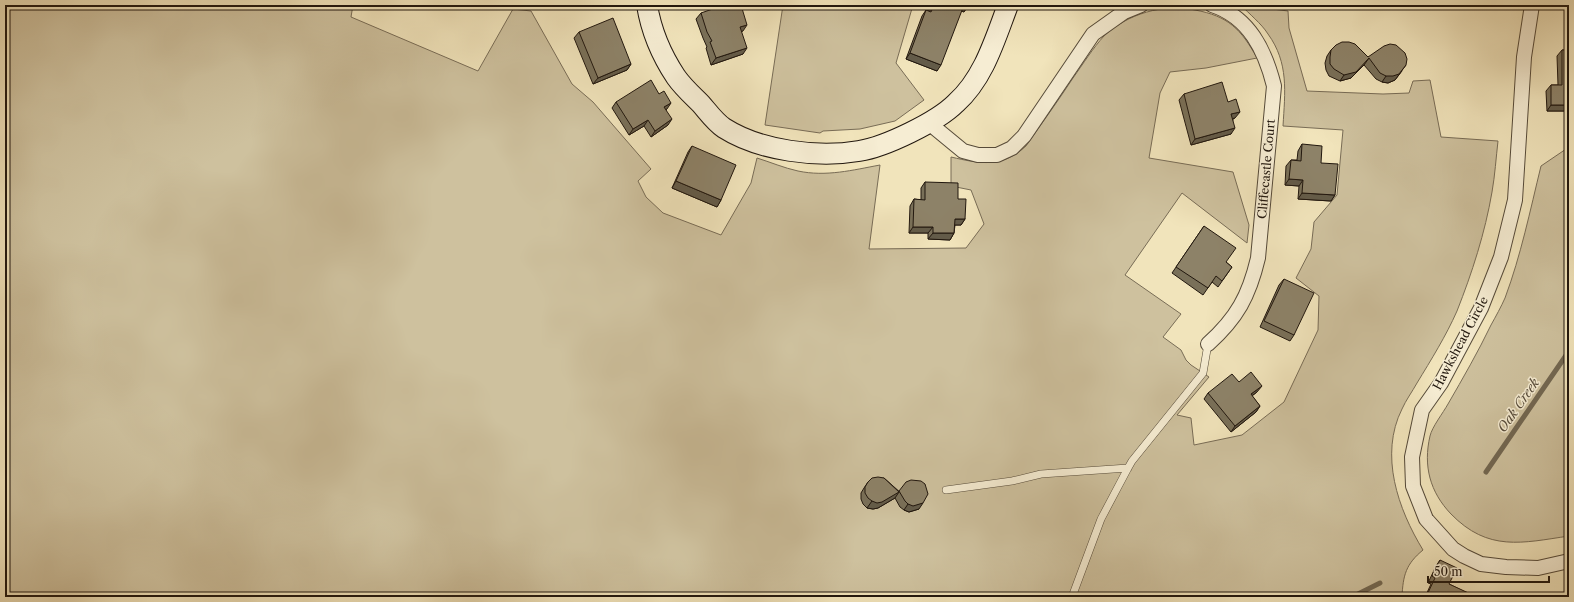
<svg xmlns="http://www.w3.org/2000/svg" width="1574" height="602" font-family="'Libre Caslon Text',serif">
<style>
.green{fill:#cec19e;stroke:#786c56}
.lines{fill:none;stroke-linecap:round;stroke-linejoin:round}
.stream{stroke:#736852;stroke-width:5}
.lane-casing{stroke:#554a39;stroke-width:8}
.street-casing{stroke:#554a39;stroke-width:16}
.secondary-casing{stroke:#21170e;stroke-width:22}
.lane{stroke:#f6edd3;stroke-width:7}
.street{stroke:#f6edd3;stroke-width:14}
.secondary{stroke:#f6edd3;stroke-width:20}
.wall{fill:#797059;stroke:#21170e}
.shaded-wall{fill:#635b49;stroke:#21170e}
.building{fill:#8d8268;stroke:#21170e}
.labels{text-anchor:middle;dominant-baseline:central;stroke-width:3;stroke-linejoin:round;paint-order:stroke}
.street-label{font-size:12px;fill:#21170e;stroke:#f6edd3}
.water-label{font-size:13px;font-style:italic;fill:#584d3c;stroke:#f6edd3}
</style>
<rect width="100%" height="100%" fill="#f1e4bb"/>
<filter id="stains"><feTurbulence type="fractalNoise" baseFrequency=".005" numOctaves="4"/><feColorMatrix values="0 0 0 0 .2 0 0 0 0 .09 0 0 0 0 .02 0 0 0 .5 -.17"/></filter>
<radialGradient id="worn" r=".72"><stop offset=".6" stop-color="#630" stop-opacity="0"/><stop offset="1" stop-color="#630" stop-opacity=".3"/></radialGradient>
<path class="green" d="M5 5H353L351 17 478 71 513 9 531 11 572 84 593 102 651 169 638 181 646 197 663 213 721 235 751 183 757 158C770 162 784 168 798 171 826 177 853 170 880 165L869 249 966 248 984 224 971 190 951 186V157C981 164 1002 168 1026 146 1042 123 1058 101 1073 78 1083 64 1093 48 1104 36 1127 14 1164 3 1195 10 1228 16 1241 29 1257 58L1206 68 1170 72 1160 93 1149 158 1233 172 1249 225 1247 243 1182 193 1125 275 1181 314 1163 337 1181 350 1186 360 1191 365 1209 377 1177 415 1191 418 1194 445 1242 435 1284 402 1318 330 1319 296 1296 278 1311 249 1314 222 1337 195 1343 130 1283 126C1285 92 1289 63 1268 34 1261 23 1249 14 1241 5L1288 11 1289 28 1307 91 1383 94 1409 93 1413 81 1430 80 1441 137 1498 141C1496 158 1495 175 1492 192 1485 233 1472 273 1457 311 1446 336 1431 360 1417 383 1412 392 1406 400 1402 409 1379 455 1398 509 1423 550 1406 564 1403 575 1402 597H5Z
M783 5H913L896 63 924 100 895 121 860 129 823 131 820 133 765 125Z
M1569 147V536C1522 543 1488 552 1451 514 1430 492 1423 466 1430 436 1432 427 1443 413 1448 404 1463 378 1478 352 1491 325 1496 316 1501 307 1505 298 1521 255 1530 211 1541 166Z"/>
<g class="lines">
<path class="stream" d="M1486 472 1569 351
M1352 597 1380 583"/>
<defs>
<path id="lane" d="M1283 5 1289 6
M946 490 1012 481 1041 474 1128 468
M1072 597 1101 519 1128 468 1132 461 1203 373 1208 344"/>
<path id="street" d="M1532 5 1524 57 1515 200 1501 257 1481 308 1441 383 1422 410 1412 457 1413 486 1426 519 1453 549 1464 556 1481 564 1506 567 1538 568 1569 561
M929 123 963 151 978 155H997L1012 148 1024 136 1093 34 1124 12 1141 5
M1208 344C1237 318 1249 296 1258 258L1274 86C1265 50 1249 17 1212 5"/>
<path id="secondary" d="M647 5C651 30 662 56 676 77 683 87 693 96 701 104 708 112 715 122 724 128 760 151 818 158 859 151 885 147 937 122 956 103 984 78 995 39 1008 5"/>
</defs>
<use href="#lane" class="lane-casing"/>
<use href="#street" class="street-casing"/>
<use href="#secondary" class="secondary-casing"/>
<use href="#lane" class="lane"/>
<use href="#street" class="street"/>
<use href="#secondary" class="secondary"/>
</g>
<path class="wall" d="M932 5H968L964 12 961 11 937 71 906 59 922 16 926 10 930 11Z
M701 13 743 31H741L743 54 711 65 706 48 707 47 703 38 696 19Z
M1569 20V111H1547L1546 91 1551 85H1558L1557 56 1562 50H1565V46Z
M579 32 631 64 627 70 593 84 574 38Z
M1331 50 1368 57 1402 71 1395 80 1388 83 1382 82 1376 79 1364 65 1351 78 1340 81 1329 76 1326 70 1325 63 1327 56Z
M1184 94 1228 102 1235 118 1233 119 1231 134 1191 145 1179 100Z
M616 102 667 109 666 110 668 125 651 137 644 126 629 135 612 108Z
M1302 144 1321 163 1335 195 1331 201 1298 199 1299 186 1285 185 1286 166 1291 160H1297L1298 151Z
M692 146 721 200 717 207 672 188 688 152Z
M925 182 958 199 965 219 961 225H955L954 233 950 240 928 239V233H909L910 206 914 199 921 200V188Z
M1204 226 1226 262 1232 267 1218 287 1212 282 1203 295 1172 273Z
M1284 279 1294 335 1290 341 1260 327 1279 285Z
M1239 382 1257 392 1252 396 1260 406 1256 412 1231 432 1204 399 1208 393Z
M884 478 919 509 909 512 904 510 900 507 895 498 878 508 873 509 867 508 863 504 861 499V493L864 488 868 482Z
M1440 560 1449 584 1475 597H1425L1431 584 1428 583 1436 566Z"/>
<path class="shaded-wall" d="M963 5 968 6 964 12 960 10Z
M1561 5H1569V9L1560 8Z
M747 25 743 31 736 33 740 27Z
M747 48 743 54 711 65 716 58Z
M910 53 941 65 937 71 906 59Z
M1369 58 1364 65 1351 78 1340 81 1344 75Z
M631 64 627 70 593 84 598 78Z
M1406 65 1395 80 1388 83 1382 82 1386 76Z
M671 103 667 109 660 113 664 107Z
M1551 105H1569V111H1547Z
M1240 112 1235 118 1227 120 1231 114Z
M672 119 668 125 651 137 655 131Z
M648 120 644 126 629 135 633 129Z
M1235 128 1231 134 1191 145 1195 139Z
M1289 179 1303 180 1299 186 1285 185Z
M676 181 721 200 717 207 672 188Z
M1302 193 1335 195 1331 201 1298 199Z
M955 219H965L961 225H950Z
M913 227H933L928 233H909Z
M933 233H954L950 240 928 239Z
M1262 386 1257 392 1246 400 1251 394Z
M1260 406 1256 412 1231 432 1235 426Z
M899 492 895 498 878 508 873 509 867 508 872 501Z
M923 503 919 509 909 512 904 510 908 504Z"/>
<path class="building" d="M724 5H741L747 25 740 27 747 48 716 58 710 42 712 41 707 32 701 13Z
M934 5H964L941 65 910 53 926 10 931 12Z
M613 18 631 64 598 78 579 32Z
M1342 42H1349L1355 44 1368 57 1384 46 1390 44 1396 45 1405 53 1407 59 1406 65 1399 74 1393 76H1386L1380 73 1369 58 1356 72 1344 75 1334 69 1330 64V57L1331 50 1336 45Z
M1562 50H1569V105H1551V85H1562Z
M651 80 659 94 664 91 671 103 664 107 672 119 655 131 648 120 633 129 616 102Z
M1222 82 1228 102 1236 99 1240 112 1231 114 1235 128 1195 139 1184 94Z
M1302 144 1322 146 1321 163 1338 164 1335 195 1302 193 1303 180 1289 179 1291 160 1301 161Z
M692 146 736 165 721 200 676 181Z
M925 182 958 183V199H966L965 219H955L954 233H933V227H913L914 199 925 200Z
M1204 226 1236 248 1226 262 1232 267 1222 281 1216 276 1208 288 1176 267Z
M1284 279 1314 293 1294 335 1264 321Z
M1251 372 1262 386 1251 394 1260 406 1235 426 1208 393 1232 374 1239 382Z
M878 477 884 478 899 492 882 502 877 503 872 501 868 498 865 493V487L868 482 872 478Z
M911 480 921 481 925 484 928 494 923 503 913 506 908 504 905 501 899 491 906 482Z
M1440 560 1457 568 1449 584 1475 596V597H1426L1435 578 1432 576Z"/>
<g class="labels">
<g class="street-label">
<text transform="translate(1266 169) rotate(-85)">Cliffecastle Court</text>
<text transform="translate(1460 343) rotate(-62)">Hawkshead Circle</text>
</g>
<g class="water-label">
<text transform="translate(1518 405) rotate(-55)">Oak Creek</text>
</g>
</g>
<rect width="1574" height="602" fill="none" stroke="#f1e4bb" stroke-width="20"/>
<rect x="6" y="6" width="1562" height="590" fill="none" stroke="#21170e" stroke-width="2"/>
<rect x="10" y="10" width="1554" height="582" fill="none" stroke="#21170e"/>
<path d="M1428 576v6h121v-6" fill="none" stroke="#21170e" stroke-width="2"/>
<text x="1434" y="576" font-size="12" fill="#21170e" stroke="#f6edd3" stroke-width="3" paint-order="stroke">50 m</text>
<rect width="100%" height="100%" filter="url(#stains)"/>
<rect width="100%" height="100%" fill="url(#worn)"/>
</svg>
